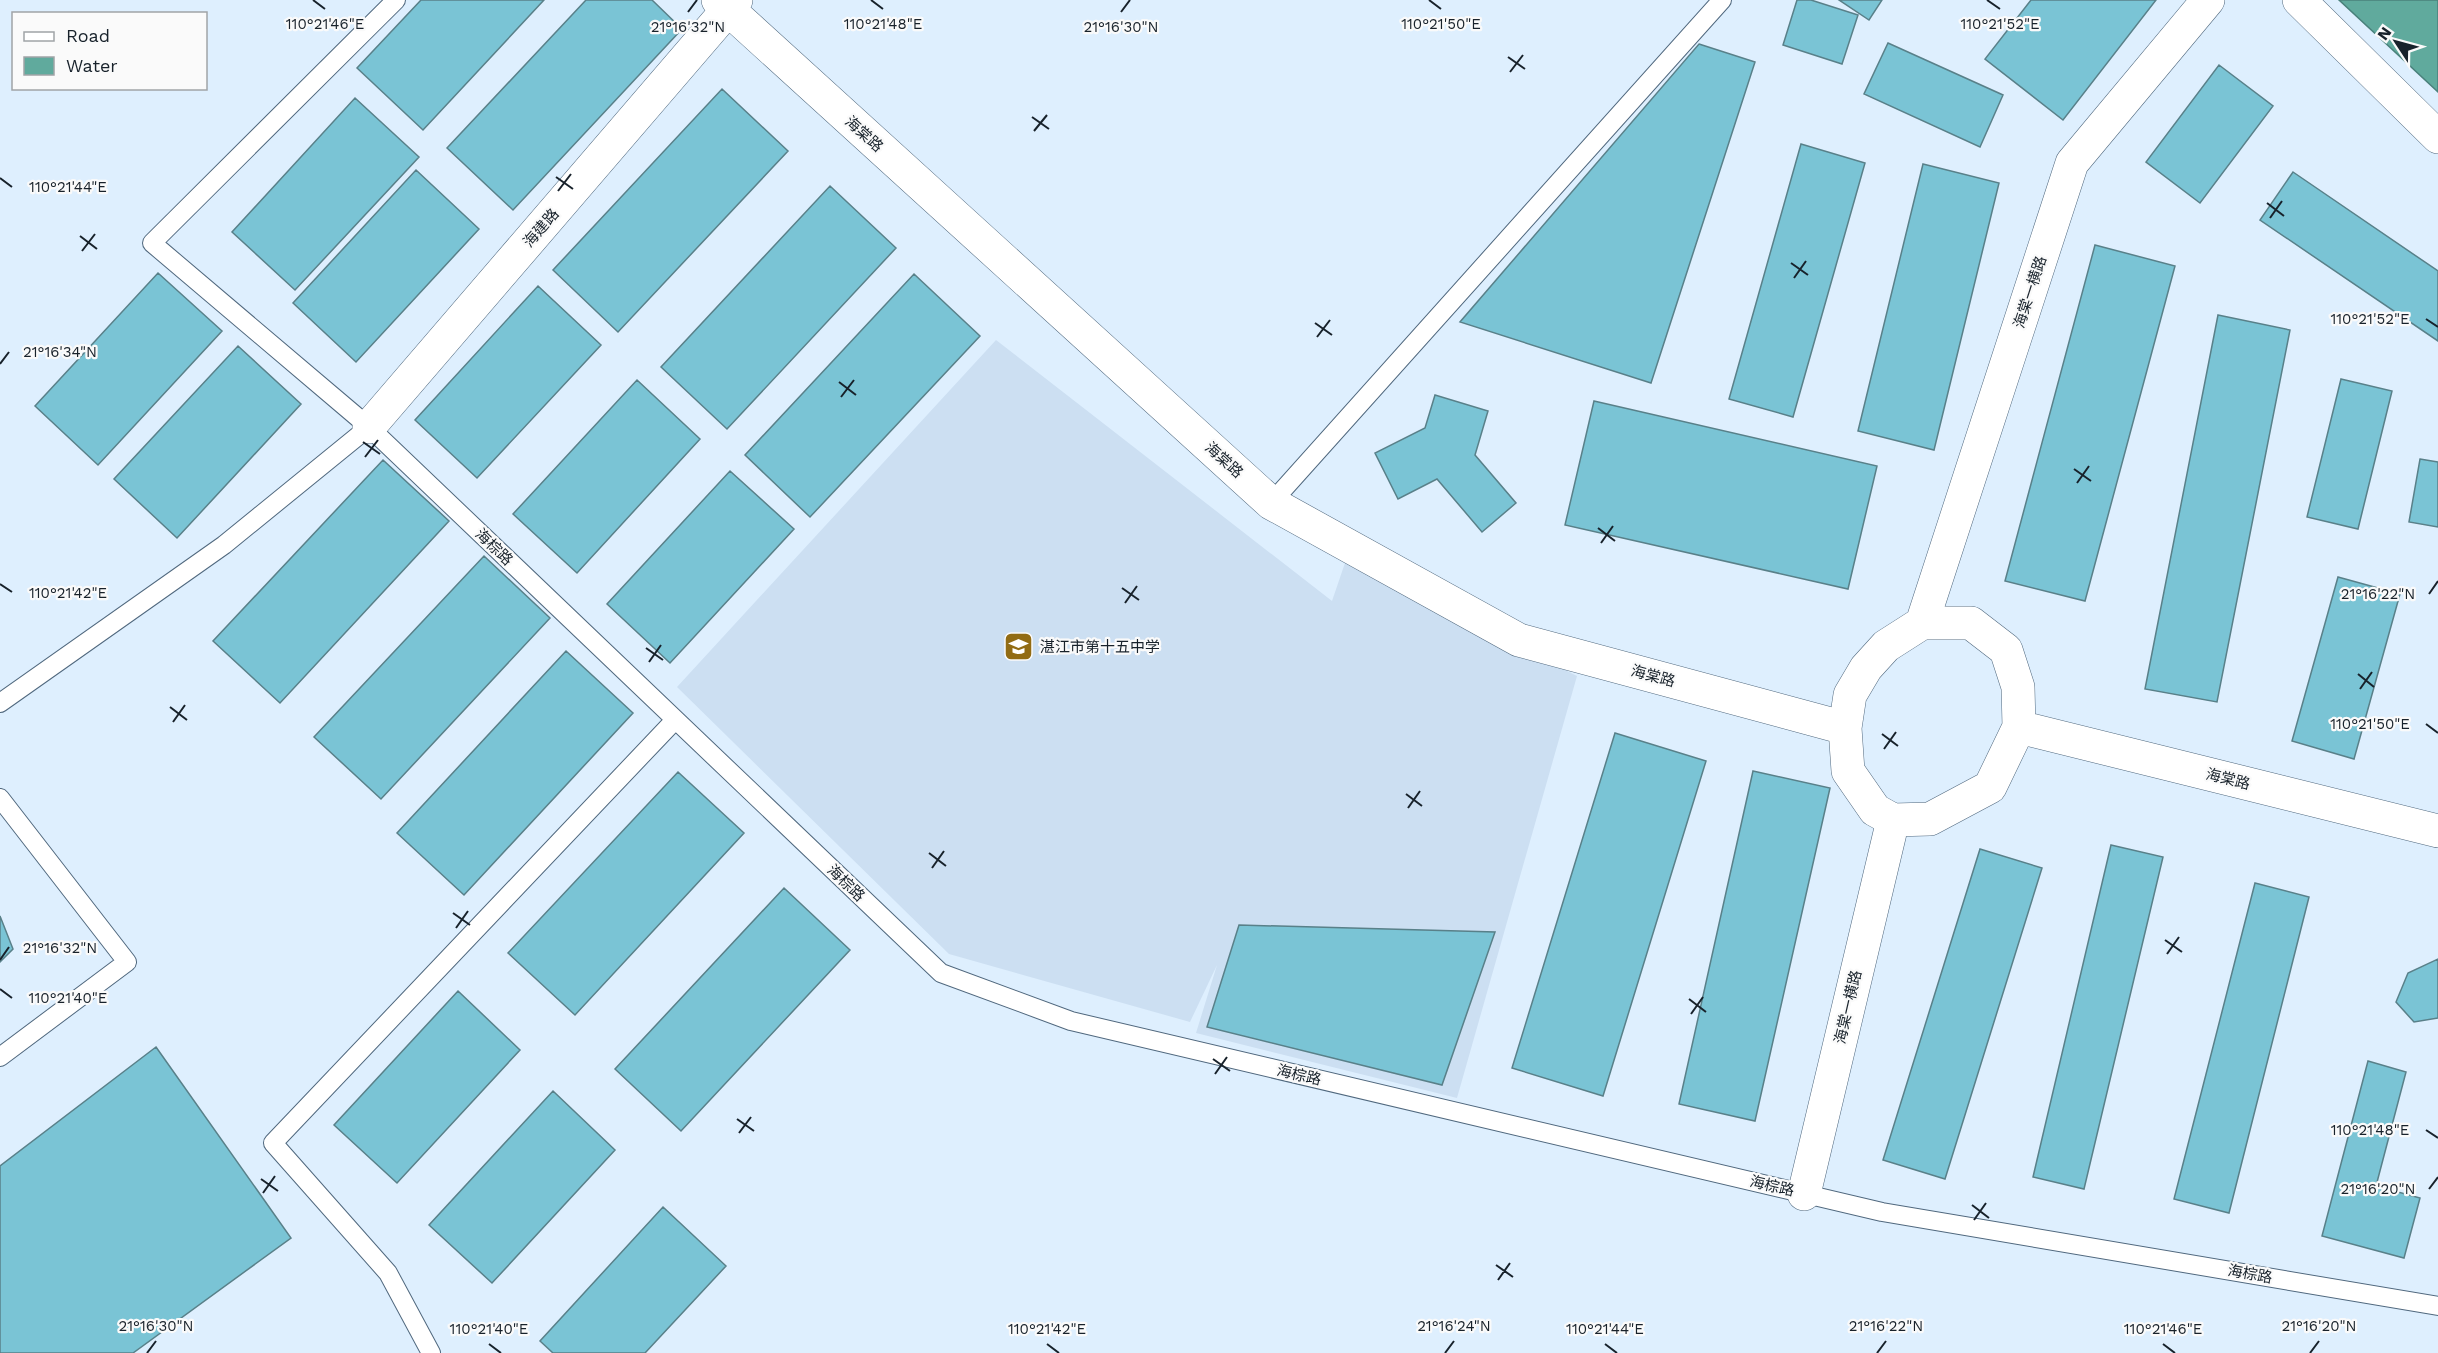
<svg xmlns="http://www.w3.org/2000/svg" width="2438" height="1353" font-family="'Work Sans','Noto Sans SC',sans-serif">
<style>
.built{fill:#ccdff2}
.water{fill:#60aa9d;stroke:#4a817b;stroke-width:1.5}
.building{fill:#7ac4d5;stroke:#598089;stroke-width:1.5}
.lines{fill:none;stroke-linecap:round;stroke-linejoin:round}
.lane-casing{stroke:#50687e;stroke-width:20}
.street-casing{stroke:#50687e;stroke-width:34}
.secondary-casing{stroke:#50687e;stroke-width:34}
.lane{stroke:#fff;stroke-width:18}
.street{stroke:#fff;stroke-width:33}
.secondary{stroke:#fff;stroke-width:33}
.ticks{fill:none;stroke:#18222b;stroke-width:2}
.labels{text-anchor:middle;dominant-baseline:central;stroke-width:4.5;stroke-linejoin:round;paint-order:stroke}
.street-label{font-size:15px;fill:#18222b;stroke:#fafafa}
.poi-label{font-size:15px;fill:#18222b;stroke:#fafafa;text-anchor:start}
.ticks-label{font-size:15px;text-anchor:middle;fill:#18222b;stroke:#fafafa;stroke-width:4.5;stroke-linejoin:round;paint-order:stroke}
</style>
<rect width="100%" height="100%" fill="#deeffe"/>
<path class="built" d="M996 340 1332 601 1346 560 1577 676 1457 1098 1196 1033 1217 965 1190 1022 949 954 677 687Z"/>
<path class="water" d="M2339 0H2438V92Z"/>
<path class="building" d="M421 0H544L423 130 357 68Z
M586 0H652L682 29 513 210 447 148Z
M1797 0H1811L1858 15 1842 64 1783 45Z
M1839 0H1882L1869 20Z
M2031 0H2156L2063 120 1985 59Z
M1888 43 2003 95 1980 147 1864 94Z
M1699 44 1755 62 1651 383 1460 322Z
M2219 65 2273 106 2200 203 2146 162Z
M722 89 788 151 618 332 553 270Z
M355 98 419 157 295 290 232 232Z
M1801 144 1865 163 1793 417 1729 399Z
M1923 164 1999 183 1934 450 1858 431Z
M416 170 479 229 356 362 293 303Z
M2293 172 2438 271V341L2260 220Z
M830 186 896 248 727 429 661 367Z
M2095 245 2175 266 2085 601 2005 581Z
M158 273 222 331 98 465 35 406Z
M914 274 980 336 810 517 745 455Z
M538 286 601 345 477 478 415 420Z
M2218 315 2290 330 2217 702 2145 689Z
M238 346 301 404 177 538 114 479Z
M2341 379 2392 391 2358 529 2307 517Z
M637 380 700 439 577 573 513 514Z
M1435 395 1488 411 1475 455 1516 503 1482 532 1437 479 1398 499 1375 453 1425 428Z
M1594 401 1877 466 1848 589 1565 525Z
M2420 459 2438 462V527L2409 522Z
M383 460 449 521 280 703 213 641Z
M730 471 794 529 670 663 607 604Z
M484 556 550 618 381 799 314 737Z
M2338 577 2400 594 2354 759 2292 741Z
M566 651 633 713 464 895 397 833Z
M1615 733 1706 761 1603 1096 1512 1068Z
M1753 771 1830 788 1755 1121 1679 1104Z
M678 772 744 833 575 1015 508 953Z
M2111 845 2163 857 2084 1189 2033 1177Z
M1980 849 2042 868 1945 1179 1883 1160Z
M2255 883 2309 897 2229 1213 2174 1199Z
M784 888 850 950 681 1131 615 1069Z
M0 916 13 949 0 962Z
M1239 925 1495 932 1442 1085 1207 1027Z
M2438 959V1018L2414 1022 2396 1002 2408 973Z
M458 991 520 1050 397 1183 334 1125Z
M156 1047 291 1238 133 1353H0V1166Z
M2368 1061 2406 1072 2376 1186 2420 1198 2404 1258 2322 1236Z
M553 1091 615 1150 492 1283 429 1225Z
M663 1207 726 1266 645 1353H553L540 1341Z"/>
<g class="lines">
<defs>
<path id="lane" d="M396 0 152 243 369 427 941 973 1071 1021 1882 1212 2438 1306
M1271 503 1722 0
M0 703 224 545 369 427
M0 798 127 962 0 1057
M431 1353 388 1273 273 1143 675 720"/>
<path id="street" d="M718 0 1271 503 1519 640 1845 728
M369 427 736 0
M1922 623 2072 163 2208 0
M1922 623H1971L2006 650 2018 687 2019 727 1990 787 1930 819 1893 820 1875 810 1848 771 1845 728 1850 695 1866 668 1886 646Z
M2019 727 2438 831
M1804 1194 1893 820"/>
<path id="secondary" d="M2299 0 2438 137"/>
</defs>
<use href="#lane" class="lane-casing"/>
<use href="#street" class="street-casing"/>
<use href="#secondary" class="secondary-casing"/>
<use href="#lane" class="lane"/>
<use href="#street" class="street"/>
<use href="#secondary" class="secondary"/>
</g>
<path class="ticks" d="M313 0 325 9M871 0 883 9M1429 0 1441 9M1987 0 2000 9M688 12 697 0M1121 12 1130 0M1508 57 1525 69M1510 72 1523 55M1032 117 1049 129M1034 131 1047 115M556 177 573 189M0 178 12 187M558 191 571 174M2267 203 2284 216M2270 218 2282 201M80 236 97 249M82 251 95 234M1791 263 1808 275M1794 278 1806 261M2426 319 2438 327M1315 323 1332 335M1317 337 1330 320M0 364 9 352M839 382 856 395M841 397 854 380M363 442 380 454M365 457 378 440M2074 469 2091 481M2077 483 2089 466M1598 528 1615 541M1601 543 1613 526M0 584 12 592M1122 588 1139 600M2429 594 2438 581M1125 603 1137 586M646 648 663 660M649 662 661 645M2358 674 2374 687M2360 689 2372 672M170 707 187 720M173 722 185 705M2426 724 2438 733M1882 734 1898 746M1884 749 1896 732M1406 794 1422 806M1408 808 1420 791M929 853 946 866M932 868 944 851M453 913 470 925M456 928 468 911M2165 940 2182 952M2167 954 2179 937M0 960 9 947M0 989 12 998M1689 999 1706 1012M1691 1014 1703 997M1213 1059 1230 1071M1215 1074 1227 1057M737 1119 754 1131M2426 1130 2438 1138M739 1133 751 1117M261 1179 278 1191M2429 1189 2438 1177M263 1193 275 1176M1972 1205 1989 1218M1974 1220 1986 1203M1496 1265 1513 1277M1498 1280 1510 1263M489 1344 501 1353M1047 1344 1059 1353M1605 1344 1617 1353M2163 1344 2175 1353M147 1353 156 1341M1445 1353 1454 1341M1877 1353 1886 1341M2310 1353 2319 1341"/>
<defs>
<symbol id="school-square" viewBox="-11 -11 22 22"><rect x="-9" y="-9" width="18" height="18" rx="4" fill="#926c14" stroke="#fafafa"/><path d="M0-5L7-2L0 1L-7-2ZM-4 1L0 2.5L4 1V4Q0 6-4 4Z" fill="#fff"/></symbol>
</defs>
<g fill-rule="evenodd">
<use href="#school-square" x="1002" y="630" width="33" height="33"/>
</g>
<g class="labels">
<g class="street-label">
<text transform="translate(864 134) rotate(42)">海棠路</text>
<text transform="translate(541 228) rotate(-49)">海建路</text>
<text transform="translate(2030 292) rotate(-72)">海棠一横路</text>
<text transform="translate(1224 460) rotate(42)">海棠路</text>
<text transform="translate(494 547) rotate(44)">海棕路</text>
<text transform="translate(1653 676) rotate(15)">海棠路</text>
<text transform="translate(2228 779) rotate(14)">海棠路</text>
<text transform="translate(846 883) rotate(44)">海棕路</text>
<text transform="translate(1848 1007) rotate(-77)">海棠一横路</text>
<text transform="translate(1299 1075) rotate(13)">海棕路</text>
<text transform="translate(1772 1186) rotate(13)">海棕路</text>
<text transform="translate(2250 1274) rotate(10)">海棕路</text>
</g>
<g class="poi-label">
<text x="1040" y="647">湛江市第十五中学</text>
</g>
</g>
<g class="ticks-label">
<text x="2000" y="29">110°21'52"E</text>
<text x="325" y="29">110°21'46"E</text>
<text x="883" y="29">110°21'48"E</text>
<text x="1441" y="29">110°21'50"E</text>
<text x="688" y="32">21°16'32"N</text>
<text x="1121" y="32">21°16'30"N</text>
<text x="68" y="192">110°21'44"E</text>
<text x="2370" y="324">110°21'52"E</text>
<text x="60" y="357">21°16'34"N</text>
<text x="68" y="598">110°21'42"E</text>
<text x="2378" y="599">21°16'22"N</text>
<text x="2370" y="729">110°21'50"E</text>
<text x="60" y="953">21°16'32"N</text>
<text x="68" y="1003">110°21'40"E</text>
<text x="2370" y="1135">110°21'48"E</text>
<text x="2378" y="1194">21°16'20"N</text>
<text x="156" y="1331">21°16'30"N</text>
<text x="1454" y="1331">21°16'24"N</text>
<text x="1886" y="1331">21°16'22"N</text>
<text x="2319" y="1331">21°16'20"N</text>
<text x="489" y="1334">110°21'40"E</text>
<text x="1047" y="1334">110°21'42"E</text>
<text x="1605" y="1334">110°21'44"E</text>
<text x="2163" y="1334">110°21'46"E</text>
</g>
<rect x="12" y="12" width="195" height="78" fill="#fafafa" stroke="#a0a4a7" stroke-width="1.5"/>
<rect x="24" y="32" width="30" height="9" fill="#ffffff" stroke="#a0a4a7" stroke-width="1.5"/>
<text x="66" y="42" font-size="18" fill="#18222b">Road</text>
<rect x="24" y="57" width="30" height="18" fill="#60aa9d" stroke="#a0a4a7" stroke-width="1.5"/>
<text x="66" y="72" font-size="18" fill="#18222b">Water</text>
<g transform="translate(2396 42) rotate(306)" stroke="#fafafa" stroke-width="4.5" paint-order="stroke">
<path d="M0-4.5L10 22L0 15L-10 22Z" fill="#18222b"/>
<text y="-9" font-size="16" font-weight="bold" text-anchor="middle" fill="#18222b">N</text>
</g>
</svg>
